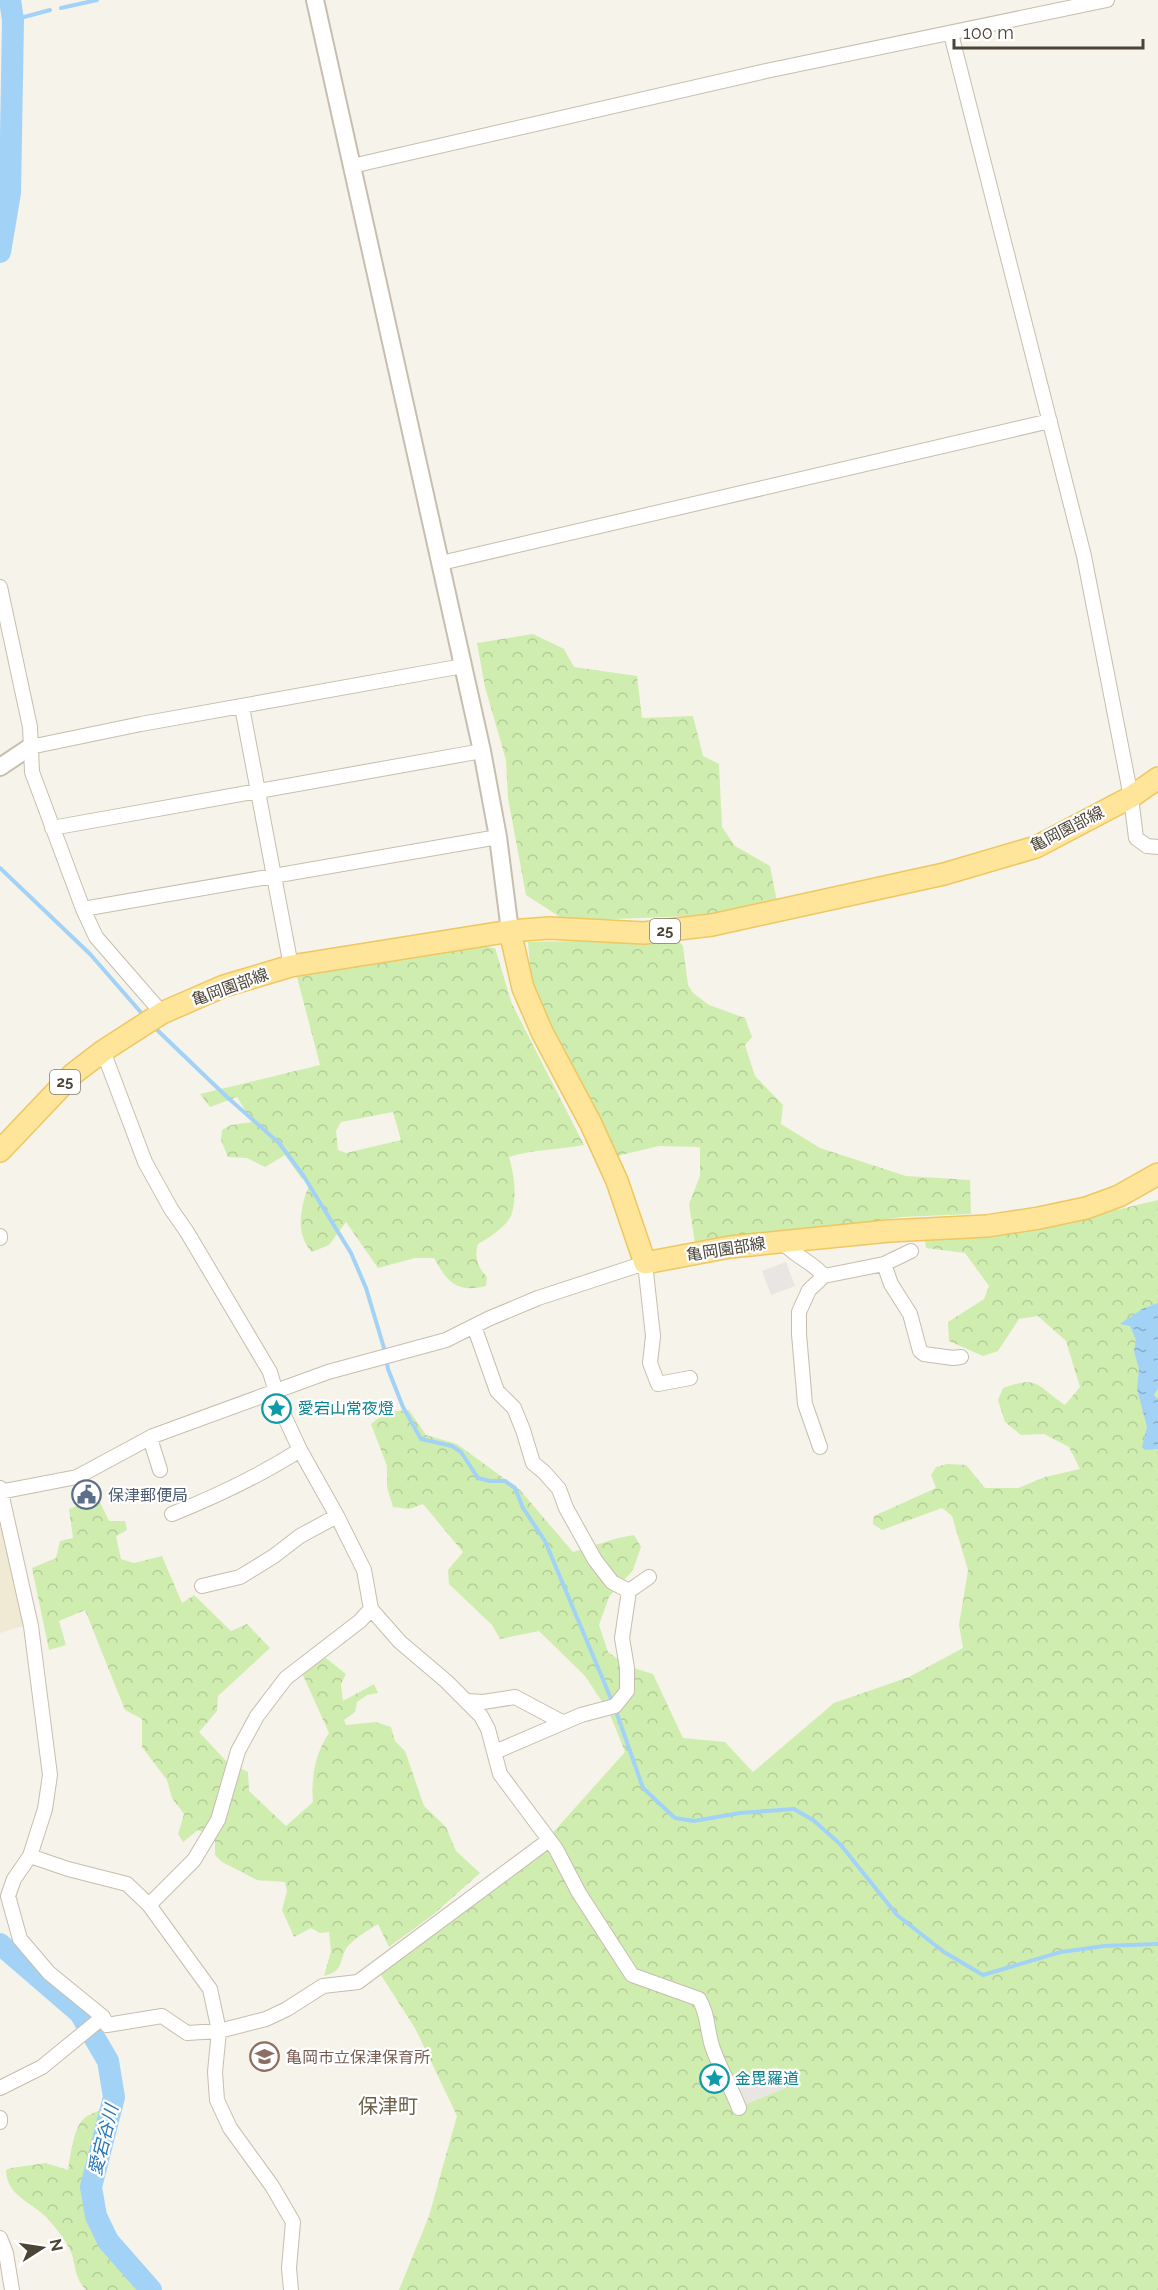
<svg xmlns="http://www.w3.org/2000/svg" width="1158" height="2290" font-family="Raleway,'Noto Sans JP',sans-serif">
<style>
.education{fill:#f0e9d3}
.forest{fill:url(#forest-crowns);fill-rule:evenodd}
.parking{fill:#e8e5e2}
.water{fill:url(#water-ripples)}
.lines{fill:none;stroke-linecap:round;stroke-linejoin:round}
.stream{stroke:#a3d2f7;stroke-width:4}
.river{stroke:#a3d2f7;stroke-width:22}
.minor-casing{stroke:#c6beae;stroke-width:16}
.tertiary-casing{stroke:#c6beae;stroke-width:20}
.primary-casing{stroke:#eec760;stroke-width:24}
.minor{stroke:#fff;stroke-width:14}
.tertiary{stroke:#fff;stroke-width:16}
.primary{stroke:#ffe59a;stroke-width:21}
.labels{text-anchor:middle;dominant-baseline:central;stroke-width:4.5;stroke-linejoin:round;paint-order:stroke}
.shield{fill:#fff;stroke:#817c73;stroke-width:1.5}
.shield-label{font-size:15px;font-weight:bold;fill:#4b4437}
.street-label{font-size:16px;fill:#4b4437;stroke:#fff}
.culture-label{font-size:16px;fill:#0d838f;stroke:#fff;text-anchor:start}
.service-label{font-size:16px;fill:#4e5e75;stroke:#fff;text-anchor:start}
.education-label{font-size:16px;fill:#785e54;stroke:#fff;text-anchor:start}
.water-label{font-size:18px;font-style:italic;fill:#2577b9;stroke:#fff}
.quarter-label{font-size:20px;fill:#6f624d;stroke:#fff}
</style>
<defs>
<pattern id="forest-crowns" width="20" height="18" patternUnits="userSpaceOnUse" patternTransform="scale(1.5)"><rect width="20" height="18" fill="#d0edb0"/><path d="M2 6a3 3 0 1 1 6 0M12 15a3 3 0 1 1 6 0" fill="none" stroke="#b4cc98"/></pattern>
<pattern id="water-ripples" width="26" height="14" patternUnits="userSpaceOnUse" patternTransform="scale(1.5)"><rect width="26" height="14" fill="#a3d2f7"/><path d="M2 4q2-2 4 0t4 0M15 11q2-2 4 0t4 0" fill="none" stroke="#87acc9"/></pattern>
</defs>
<rect width="100%" height="100%" fill="#f6f3ea"/>
<path class="education" d="M0 1501 26 1625 0 1633Z"/>
<path class="forest" d="M533 634 564 649 574 667 637 676 642 718 693 716 703 756 719 764 722 827 735 846 770 866 777 902 715 915 566 921 526 895 508 798 506 760 485 687 477 643Z
M677 939 683 946 688 985 693 993 709 1005 745 1018 752 1037 745 1045 755 1076 783 1105 781 1124 820 1148 906 1176 970 1180 971 1214 901 1217 820 1230 695 1244 689 1204 700 1176V1147L659 1146 617 1156 592 1101 554 1041 531 980 528 942Z
M473 945 495 948 512 1004 584 1145C559 1150 533 1149 509 1157 514 1174 517 1195 512 1213 509 1225 489 1238 478 1244 474 1257 478 1268 487 1277L486 1286C456 1293 448 1283 434 1258H415L378 1268 346 1222 329 1245 312 1252C293 1232 302 1204 310 1182L301 1178 285 1155 265 1167 247 1158 228 1157 221 1140 222 1130 231 1125 252 1122 237 1097 210 1107 200 1094 320 1065 297 977ZM393 1112 401 1140 346 1153 338 1150 336 1131 341 1122Z
M1158 1200V2290H399L429 2216 457 2116 415 2028 379 1972 523 1866 625 1752 609 1712 585 1676 539 1631 500 1639 492 1625 449 1584 448 1570 463 1552 423 1504 409 1509 393 1507 387 1487V1466L371 1424 386 1412 409 1410 426 1435 457 1444 520 1490 573 1552 618 1538 634 1535 641 1547 633 1570 609 1597 599 1625 608 1652 627 1666 653 1674 683 1738 725 1742 753 1772 834 1703 909 1677 963 1648 959 1625 968 1570 952 1516 942 1508 882 1530 873 1524 874 1516 936 1488 931 1475 936 1467 947 1464 966 1465 985 1488H1018L1045 1477 1080 1469 1069 1447 1044 1434 1021 1435 1005 1422 998 1400 1003 1388C1040 1375 1036 1386 1065 1405L1080 1387 1066 1341 1038 1316 1019 1319 998 1351 983 1356 949 1341 948 1322 984 1299 989 1286 965 1253 926 1248 925 1241 939 1238 1062 1223Z
M98 1498 109 1521H125L127 1530 116 1536 121 1559 134 1563 162 1556 182 1603 194 1595 231 1631 247 1624 270 1648 218 1696 217 1711 199 1732 226 1761 248 1772 249 1791 286 1826 313 1802C311 1777 315 1754 329 1733L302 1673 322 1655 346 1674 341 1684 343 1701 374 1684 378 1693 367 1695 357 1702 355 1712 344 1720 346 1725 376 1722 391 1727 395 1741 405 1751 424 1806 446 1827 456 1851 480 1873 434 1914 389 1947 378 1924C369 1930 358 1936 350 1944 337 1956 348 1970 324 1976L331 1951 329 1932 320 1933 311 1928 294 1937 282 1910 287 1891 285 1882 257 1880 222 1862 215 1855V1837L198 1830 183 1842 178 1834 184 1814 172 1798 167 1780 142 1747V1719L125 1710 85 1610 59 1621 66 1645 49 1650 32 1568 56 1558 60 1541 73 1538 69 1509Z
M109 2107 117 2110 119 2116 106 2136 105 2164 99 2171 97 2194 85 2199V2204L135 2280 146 2290H86C73 2275 77 2268 71 2252 66 2241 55 2226 46 2217 31 2202 6 2195 6 2170L11 2168 46 2163 68 2170C70 2157 73 2134 80 2123 85 2114 100 2111 109 2107Z"/>
<path class="parking" d="M786 1262 795 1286 771 1295 762 1271Z
M777 2066 786 2088 744 2105 737 2083Z"/>
<path class="water" d="M1158 1303V1388L1154 1395 1158 1400V1449L1145 1450 1142 1447 1147 1427 1137 1389 1139 1369 1134 1351 1136 1340 1130 1326 1120 1324 1142 1309Z"/>
<g class="lines">
<path class="stream" d="M61 8 97 0
M13 20 50 10
M0 868 90 954 145 1017
M154 1027 227 1097 279 1143 303 1175 351 1253 366 1288 384 1348 388 1369 403 1407 421 1439 452 1446 461 1452 478 1478 490 1481H505L515 1488 523 1508 545 1541 612 1701
M616 1711 643 1788 675 1818 694 1821 740 1813 794 1809 813 1820 840 1844 897 1915 944 1952 983 1975 1061 1952 1104 1946 1158 1944"/>
<path class="river" d="M0 252 10 193 13 20 10 0
M0 1944 80 2013 108 2061 114 2097 91 2187 96 2216 108 2241 151 2290"/>
<defs>
<path id="minor" d="M951 34 1084 556 1131 797 1136 838 1147 846 1158 847
M352 166 766 71 1107 0
M441 563 1050 421
M0 587 30 727 32 772 83 909 96 937 162 1013
M242 707 291 966
M30 747 141 724 463 666
M52 828 482 751
M83 909 498 837
M103 1051 145 1162 171 1209 187 1232 270 1372 281 1409 300 1450 337 1516 364 1570 371 1609 400 1642 446 1681 481 1716 488 1729 500 1774 556 1849 579 1893 632 1975 699 1999C708 2014 707 2030 712 2046 719 2067 731 2087 739 2108
M0 1236V1238
M782 1241C793 1256 812 1261 824 1276
M884 1264 891 1284 910 1314 920 1351 924 1354 953 1358 961 1357
M474 1326 497 1391 514 1408 523 1430 533 1463 544 1472 559 1489 566 1508 595 1560 612 1582 629 1591
M150 1438 160 1470
M820 1447 805 1404 799 1334V1312L809 1290 824 1276 884 1264 911 1251
M0 1488 31 1626 50 1775 45 1809 30 1856 14 1879 8 1896 20 1939 49 1973 103 2017 107 2025 162 2016 187 2033 219 2031 266 2019 287 2009 323 1986 358 1982 549 1840
M0 1492 77 1477 153 1436 328 1372 446 1340 488 1319 538 1298 645 1263 653 1336 650 1363 658 1384 690 1378
M172 1514C217 1496 259 1476 300 1450
M202 1586 240 1577 274 1556 300 1536 337 1516
M466 1701 483 1702 515 1697 562 1722
M495 1752 581 1715 615 1706 627 1691V1668L622 1638 629 1591 649 1577
M30 1856 68 1869 127 1884 149 1905 210 1989 219 2031 215 2072 217 2100 230 2128 272 2186 293 2222 289 2268 291 2290
M149 1905 194 1860 218 1820 238 1751 257 1716 286 1678 360 1621 371 1609
M0 2088 42 2067 103 2017
M0 2118V2122
M0 2238 6 2253 12 2290"/>
<path id="tertiary" d="M315 0 482 751 498 837 510 931
M0 767 30 747"/>
<path id="primary" d="M510 931 523 988 542 1032 591 1124 617 1181 645 1263 730 1247 889 1231 987 1226 1039 1218 1086 1208 1119 1196 1158 1174
M0 1151 73 1074 103 1051 162 1013 224 986 291 966 510 931 549 928 644 933 712 925 944 874 1036 847 1131 797 1158 778"/>
</defs>
<use href="#minor" class="minor-casing"/>
<use href="#tertiary" class="tertiary-casing"/>
<use href="#primary" class="primary-casing"/>
<use href="#minor" class="minor"/>
<use href="#tertiary" class="tertiary"/>
<use href="#primary" class="primary"/>
</g>
<defs>
<symbol id="sight-ring" viewBox="-11 -11 22 22"><circle r="9.5" fill="#fff" stroke="#0f9aa8" stroke-width="1.5"/><path d="M0-6L1.8-2.2L6-1.7L2.9 1.2L3.7 5.4L0 3.3L-3.7 5.4L-2.9 1.2L-6-1.7L-1.8-2.2Z" fill="#0f9aa8"/></symbol>
<symbol id="civic-ring" viewBox="-11 -11 22 22"><circle r="9.5" fill="#fff" stroke="#5c6f8a" stroke-width="1.5"/><path d="M-.6-6.5H3V-4.5H.6V-3L4-1V1h2V6H-6V1h2V-1L-.6-3ZM-1.2 2.5V6h2.4V2.5Z" fill="#5c6f8a"/></symbol>
<symbol id="school-ring" viewBox="-11 -11 22 22"><circle r="9.5" fill="#fff" stroke="#8d6e63" stroke-width="1.5"/><path d="M0-5L7-2L0 1L-7-2ZM-4 1L0 2.5L4 1V4Q0 6-4 4Z" fill="#8d6e63"/></symbol>
</defs>
<g fill-rule="evenodd">
<use href="#sight-ring" x="260" y="1392" width="33" height="33"/>
<use href="#civic-ring" x="70" y="1478" width="33" height="33"/>
<use href="#school-ring" x="248" y="2040" width="33" height="33"/>
<use href="#sight-ring" x="698" y="2062" width="33" height="33"/>
</g>
<g class="labels">
<g class="shield">
<rect x="650" y="919" width="30" height="24" rx="4.5"/>
<rect x="50" y="1070" width="30" height="24" rx="4.5"/>
</g>
<g class="shield-label">
<text x="665" y="931">25</text>
<text x="65" y="1082">25</text>
</g>
<g class="street-label">
<text transform="translate(1067 829) rotate(-27)">亀岡園部線</text>
<text transform="translate(230 987) rotate(-20)">亀岡園部線</text>
<text transform="translate(726 1249) rotate(-9)">亀岡園部線</text>
</g>
<g class="culture-label">
<text x="298" y="1408">愛宕山常夜燈</text>
<text x="735" y="2078">金毘羅道</text>
</g>
<g class="service-label">
<text x="108" y="1495">保津郵便局</text>
</g>
<g class="education-label">
<text x="286" y="2057">亀岡市立保津保育所</text>
</g>
<g class="water-label">
<text transform="translate(103 2140) rotate(-76)">愛宕谷川</text>
</g>
<g class="quarter-label">
<text x="388" y="2106">保津町</text>
</g>
</g>
<g transform="translate(42 2248) rotate(78)" stroke="#ffffff" stroke-width="4.5" paint-order="stroke">
<path d="M0-4.5L10 22L0 15L-10 22Z" fill="#4b4437"/>
<text y="-9" font-size="16" font-weight="bold" text-anchor="middle" fill="#4b4437">N</text>
</g>
<path d="M954 39v9h189v-9" fill="none" stroke="#4b4437" stroke-width="3"/>
<text x="963" y="39" font-size="18" fill="#4b4437" stroke="#ffffff" stroke-width="4.5" paint-order="stroke">100 m</text>
</svg>
